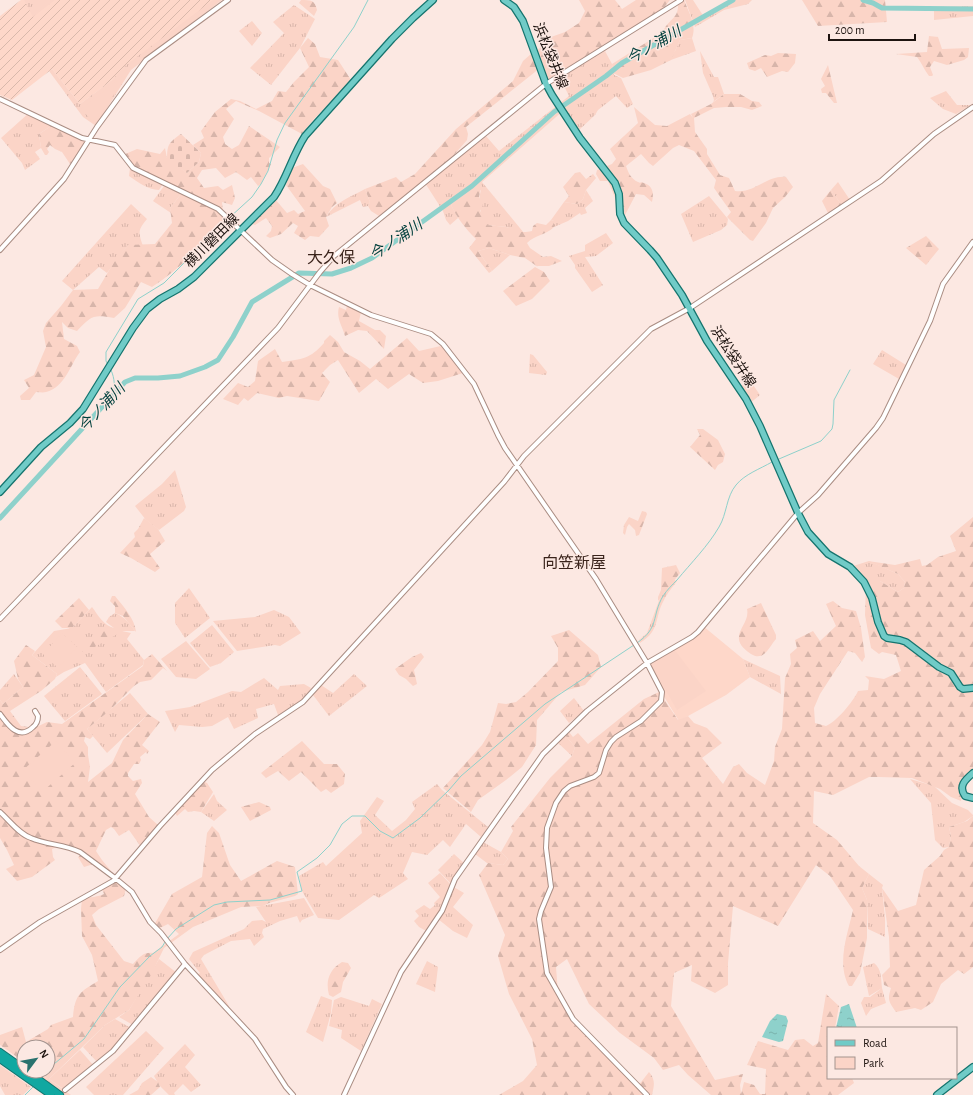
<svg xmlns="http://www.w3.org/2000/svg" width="973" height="1095" font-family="'Alegreya Sans','Noto Sans JP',sans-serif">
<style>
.built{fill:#fed7c9}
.industrial{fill:url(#industrial-furrows)}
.grass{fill:url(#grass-tufts)}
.forest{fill:url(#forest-firs)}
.cemetery{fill:url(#cemetery-stones)}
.park{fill:#fbd4c7}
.water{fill:url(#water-ripples)}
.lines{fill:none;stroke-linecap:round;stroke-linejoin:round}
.stream{stroke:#8ed1cb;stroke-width:1}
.river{stroke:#8ed1cb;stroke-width:5}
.minor-casing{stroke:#aa8d83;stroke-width:6}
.major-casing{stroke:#15746e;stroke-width:8}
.highway-casing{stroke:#15746e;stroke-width:8}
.minor{stroke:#fff;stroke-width:4}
.major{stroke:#70cbc7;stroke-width:5.5}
.highway{stroke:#11a8a1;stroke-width:6}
.labels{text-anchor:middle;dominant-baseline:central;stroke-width:3;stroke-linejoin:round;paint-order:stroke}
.street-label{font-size:14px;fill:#1d130f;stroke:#fce8e2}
.water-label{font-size:15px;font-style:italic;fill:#003f3c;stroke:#fce8e2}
.quarter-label{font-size:16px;fill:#3a231b;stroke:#fce8e2}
</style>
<defs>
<pattern id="industrial-furrows" width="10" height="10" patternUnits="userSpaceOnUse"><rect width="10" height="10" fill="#fed7c9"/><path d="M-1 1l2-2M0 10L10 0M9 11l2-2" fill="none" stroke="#d9b8ab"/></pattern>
<pattern id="grass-tufts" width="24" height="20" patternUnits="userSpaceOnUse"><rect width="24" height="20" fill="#fbd4c7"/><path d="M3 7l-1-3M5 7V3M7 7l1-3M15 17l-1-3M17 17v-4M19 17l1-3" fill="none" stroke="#d7b5aa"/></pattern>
<pattern id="forest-firs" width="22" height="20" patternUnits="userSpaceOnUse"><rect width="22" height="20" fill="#fbd4c7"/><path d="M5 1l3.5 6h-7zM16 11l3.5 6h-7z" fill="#d7b5aa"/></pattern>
<pattern id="cemetery-stones" width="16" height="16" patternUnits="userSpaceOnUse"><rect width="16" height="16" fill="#fbd4c7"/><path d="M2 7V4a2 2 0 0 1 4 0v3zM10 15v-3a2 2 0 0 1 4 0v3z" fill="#d7b5aa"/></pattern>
<pattern id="water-ripples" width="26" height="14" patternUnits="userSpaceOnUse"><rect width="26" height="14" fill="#8ed1cb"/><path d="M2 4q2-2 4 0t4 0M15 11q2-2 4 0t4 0" fill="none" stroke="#7ab3ad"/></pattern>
</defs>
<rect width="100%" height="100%" fill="#fce8e2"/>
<path class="built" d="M703 626 743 659 750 677 726 695 679 721 663 695 647 663 693 636Z"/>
<path class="industrial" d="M21 0H220L80 104 52 69 12 100 0 95V16Z"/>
<path class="grass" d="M24 0H55L33 17Z
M213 0H222L131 70 96 126 83 117 49 71 52 69 80 104 112 80 126 65Z
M685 0H693L704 17 730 0H752L748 4 724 10 695 27Z
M294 5 315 19 300 48 271 85 250 68 284 33 273 22Z
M973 6V16L934 20V7Z
M252 21 262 33 252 46 239 31Z
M692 38 696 51 668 61 675 51 680 40Z
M605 51 612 64 614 75 621 78 633 104 627 108 616 96 598 110 595 115 578 131 564 110 482 182 524 233 517 232 507 227 486 225C481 213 477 204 481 190L451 205 458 218 450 225 446 220 443 211 425 183 486 136 499 151 569 96 559 76Z
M700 51 714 77H718L724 94 713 102 714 100 713 96 703 73Z
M946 91 957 105H971L956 114 943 109 930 98Z
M30 112 54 124 39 134 41 148 35 152 40 159 25 170 22 163 1 138Z
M130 168 163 184 159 190C147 189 139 183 129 176Z
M838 182 850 200 843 207 831 190Z
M164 186 181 194 170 208 171 213 153 201Z
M365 189 370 202 368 206 363 207 360 200 326 217C335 202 350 197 365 189Z
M586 190 593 201 585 208 587 213 581 215 580 213 568 221 554 227V221L551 220 564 202 577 204 583 199Z
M709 196 728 219 727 225 721 230 693 242 681 214Z
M131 204 147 219C138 230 138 232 143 246L128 245 107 273 99 267 73 290 62 281Z
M606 233 613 243 596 256 585 257 603 285 592 292 575 268V265L569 256 585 251V245Z
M489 248 510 255 492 271 478 251Z
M882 350 906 365 899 379 873 364Z
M530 354 533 355 547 372 546 375 529 373Z
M749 379 760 395 749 404 739 388Z
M175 470 186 507 184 511 159 530 146 520 135 506 162 484Z
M869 561 898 574 905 582 904 588 898 592 880 581 866 585 850 567Z
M674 580 677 581C673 587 667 593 664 600 654 617 661 630 640 643L639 640 647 633 660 598Z
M189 588 210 618 185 638 175 623V603Z
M92 607C98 615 104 626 114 628L106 622 109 617 115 613C125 617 129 623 135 631H122L131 633 127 639 144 660 143 665 106 692 85 663 64 672 56 677 57 674 32 655 54 631 72 628Z
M274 610 289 617 301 633 280 646 275 645 237 651 213 621 255 617Z
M212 625 234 652 221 663 210 667 190 643Z
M186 641 210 669 196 679 176 677 161 659Z
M743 659 780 676 781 694 750 677Z
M80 667 102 694 65 721 44 696Z
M14 674 23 687 3 704 0 700V690Z
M354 674 367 686 329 716 313 695 321 685 333 693Z
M264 678 278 690 280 686 304 684 311 688 305 700 278 715 274 704 256 709 258 718 234 729 228 717 212 726 202 727 179 725 175 732 165 711 190 707 232 691 241 692Z
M130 693 148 714 107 753 87 729Z
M574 698 584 711 569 723 560 711Z
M565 735 575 747 572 756 557 742Z
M910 779 934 786 952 803 968 810 973 815V816L964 822 949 827 951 836 949 847 943 848 935 840 931 803Z
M437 784 442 790 488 827 481 837 466 824 450 847 443 840 427 855 412 852 403 873 408 879 379 898 374 895 339 920 318 918 302 891 299 876 323 862 326 866 362 833 360 821 377 797 384 801 375 815 392 831 406 820 415 809 412 802Z
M214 794 217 801 227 810 214 821 201 812Z
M483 842 501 852 508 859 503 865 487 863 475 854Z
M454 854 465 864 452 885 438 870Z
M440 873 452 886 464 893 453 907 473 925 467 938 453 931 438 919 428 932 419 927 414 921 419 916 415 911 424 905 430 909 435 905 434 903 440 897 428 883Z
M869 874 883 885 882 888 885 918V937L868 929 867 900 862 888Z
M304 898 314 915 302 920 300 923 297 916 280 921 263 929 262 933 264 937 254 946 250 939 231 941 204 955 201 959 229 1006 228 1008 196 975 200 973 189 959 193 952 244 929 252 921 262 920 266 922 256 907Z
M159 959 177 973 133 1025 119 1017 129 1010Z
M427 961 438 967 435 992 416 984Z
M874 963C882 969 881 979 882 988L869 996 863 967Z
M882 988 886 1003 871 1009 866 1016 861 1003 864 997H870Z
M321 996 332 1000 331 1013 323 1042 306 1032Z
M341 997 369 1006 372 999 382 1004 361 1051 341 1038 342 1030 329 1026 334 1000Z
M115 1019 131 1028 113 1051 98 1063 83 1047 105 1025Z
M146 1031 164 1048 123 1095H94L86 1087Z
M185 1044 195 1055 185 1067 201 1085 191 1092 183 1084 174 1093 175 1095H169L159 1085 154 1076Z
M80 1050 94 1066 65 1090 49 1079Z
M0 1065 31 1087 23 1095H5L0 1086Z"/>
<path class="forest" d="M301 0C311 0 315 0 317 10L314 16 299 3Z
M579 0H615L622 9 636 0H670L658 15 620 38 605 51 572 66 545 81 540 68 466 127 468 134 467 140 454 155 425 183 379 216 371 211 368 206 370 202 365 189 396 177 401 182 415 174 456 129 513 81 523 61 532 53 539 49 542 44 540 41 565 32 579 23 585 11Z
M682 0H684C689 13 697 25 692 38L680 40 671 60 651 70 623 78 613 73 612 64 663 32C667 20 679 19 678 4Z
M802 0H885L887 22 818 26Z
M929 36 938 37 942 49 969 48 968 57 964 60 947 65 934 61 930 67 933 75 932 76H929C924 70 922 63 917 57L896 54 927 52Z
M308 38 315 44 320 57 338 60 351 80 346 86 314 119 302 134 259 111 236 101 226 109 234 119 223 137 225 144 232 149 239 145 249 126 280 147 269 158V163L271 164 261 184 258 186 251 177 247 180 236 172 225 178 216 168 202 170 197 178 204 188 218 186 223 190 232 185 235 198 232 205 222 202 223 213 230 220C205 243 181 268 152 287L141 282 125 308 114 318C93 314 91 316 77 331L68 328 62 322 64 339 77 346 80 352C69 367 65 387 46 392 43 393 39 392 36 392L30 400H21L20 396 29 388 24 380 34 375 46 347 43 331 46 323 61 306 73 290 98 289 114 262 128 245 155 244 172 223 170 208 181 194 184 193 134 169 123 155 137 149 160 154 165 148 167 158 187 173 199 162 201 153 193 145 204 138 201 131 215 112 231 99 240 101 256 109 272 101 278 91 286 92 294 82 309 67 300 48Z
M778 53 796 54 795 63 788 72 782 71 767 77 761 68 755 71 749 69 747 63 765 55 771 56Z
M828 65 837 103H834L826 93H822L821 89 825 86 821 79Z
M724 94H740L752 101 759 102 762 106 752 110 741 107H726L714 108 694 118 695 132 707 149V154L720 175 729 178 735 191C754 194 767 175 786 177L793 187 785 197 773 208 766 223 753 241 750 240 727 217 731 212 714 188 716 180 694 151 679 145 673 148 653 166 649 163 641 154 626 166C628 172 631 179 638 182 642 184 639 181 644 183 653 186 654 193 652 202L644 195 636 194 625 215 619 207 608 181H600L596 174 597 170 612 164 616 159 610 149 638 123 634 107 655 125 667 126 690 114 693 118 691 114 711 104Z
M54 124 86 139 84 149 79 151 75 161 70 164 62 152 55 149 50 145 47 149 49 152 47 155H45L41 148 39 134Z
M303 164 323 186 330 189 337 203 332 207 326 217 329 226 319 237 310 236 305 240 294 233 298 226 293 223 281 234 270 238 266 236 271 231 272 226 266 218 255 225 250 223 275 199 287 213 294 210 298 214 305 211 286 185 292 168Z
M580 172 586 179 593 174 596 178 586 190 583 199 577 204 564 202 569 196 563 187 575 173Z
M482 182 479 197 483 205 480 211 487 217V225C493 226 500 226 506 227 517 230 519 234 532 231L533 226 537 223 546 225 551 220 554 221V227C546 235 535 235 527 243L530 248 543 257 551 256 562 261 549 266H537L538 267 525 258 510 255 489 248 478 251 492 271 489 273 469 248 476 239C465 228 457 218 451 205Z
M831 190 843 207 829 215 822 201Z
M926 236 939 249 926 265 906 248Z
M535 267 544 272 550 281 532 299 516 306 503 291Z
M347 306 361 312 359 321 375 330H380L386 336 384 349 367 331 358 330 345 336C342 325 336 318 339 307L346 310Z
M330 335 338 342 344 352 360 361 370 369 407 338 419 351 445 345 466 372 438 381 423 383 409 374 388 389 376 379 359 393 338 360 330 365 322 373 330 382 319 401 287 396 279 398 257 393 248 401 244 398 238 405 223 399 238 383 248 387 255 381 258 361 275 349 282 362C302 359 310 359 324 343V341Z
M697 429H703L718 440 725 454 723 462 718 465 715 470 690 447 700 435Z
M642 511 646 512 647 514 639 535 636 536 635 530 629 524 627 527 625 535 623 533 624 525 629 517 638 521Z
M973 517V778L964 782 961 801 951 797 940 789 912 778 879 777H869L833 795 814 791 813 823 837 840 859 866 869 874 862 888 867 900V938L860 973 852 986H849C836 963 848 933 853 910L830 876 816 865 778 926 733 906 728 963V985L715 993 691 981 692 965 674 973 671 1006 715 1080 743 1074 740 1085 741 1094 744 1082 754 1085 760 1094H765L766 1069 747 1065 758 1041 788 1050 795 1040 804 1039 813 1046 818 1043 826 994 839 1006 835 1028H828V1078H852L854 1083 838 1095H711L688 1075 679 1065 663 1070 654 1058 620 1033 589 1004 567 959 556 967 558 993 575 1022 638 1086 649 1072C656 1080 654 1086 652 1095H499L523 1081 537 1065 532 1039 509 994 498 956 505 935 479 875 488 863 503 865 508 859 501 852 513 831 511 827 550 778 572 756 575 747 565 735 569 732 573 737 578 733 588 744 644 699 659 692 662 702 664 699 678 720 688 716 694 723 707 728 722 743 702 758 723 784 733 767 739 764 747 773 765 785 774 761 775 747 782 729 785 678 791 664 790 654 797 648 795 640 813 631 820 641 836 626 826 604 833 601 842 608 856 611 861 628 865 657 862 662 855 653 848 651 820 694 814 708 815 723 826 726C836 722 853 702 858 691L868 690 869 680 865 676 884 679 901 671 896 655 882 652 879 654 871 648 865 615 866 585 871 580 880 581 898 592 904 588 905 582 898 574 868 561 895 565 920 559 922 566 927 565 938 557 956 551 950 536Z
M144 518 158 529 165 541 150 554 160 568 155 572 131 558 120 553 135 537 134 533 138 529Z
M676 565 680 573 658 601V597L661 590 662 568Z
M112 596H115C123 606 135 619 136 632L123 616 115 613V606L110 601Z
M79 598 89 610 73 627 74 632 80 640C91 644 101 633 109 627L123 631 84 653 63 634 70 628H62L55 621Z
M761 603 776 635V639C769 647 764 662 751 654 724 636 751 626 747 609Z
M569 630 598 655 601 667 585 685 561 692 537 720 536 745 522 767 506 780 478 800 471 812 443 788 482 745 490 732 498 703 506 704 516 702 528 692 558 661V648L551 636Z
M26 645 35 651 32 655 57 674 55 679 41 691 10 711 21 726 28 727 25 731 26 732 47 722 62 724 143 666 144 660 152 654 167 671 163 668 151 680 140 682 134 686 109 711 87 729 93 736 90 739 85 737 84 741 88 747V755L90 767 88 782 112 763 123 740 148 714 160 722 142 745 149 751 147 754 146 752 140 757 141 760 139 764H134L128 773V776L133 781 141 779 142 783 135 794 149 817 158 825 154 833 141 847 129 830 119 836 114 829 111 827 106 830 96 851 102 860 111 871 110 873 97 863 84 867 78 857 82 854 61 845 52 849 53 857 55 860 32 877 17 881 6 869 14 865 7 850 0 838V812H3L0 808V700L3 704 23 687 18 679 14 661Z
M421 653 424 657 414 670 417 684 413 686 406 679 399 675 395 669 412 657Z
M302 741 324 764H337L345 774 344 784 331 793 326 789 321 792 301 772 289 781 278 771 266 778 261 773Z
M203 781 207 783 213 792 201 812 194 811 188 812 185 809 177 816 175 813Z
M259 802 270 807 271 810 250 821 241 807Z
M973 816V967L964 974 958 970 941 984 933 1002 921 1010 915 1008 896 1012C889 1002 887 1000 891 988L884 985 882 975 890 967 889 937 882 888 898 911 916 905 924 870 940 856 944 850 949 847 951 836 949 827 967 821Z
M212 826 219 833 230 865 241 881 277 861 295 867 298 894 295 896 269 903 263 906 241 907 193 927 164 948 151 975 129 1010 105 1025 49 1079 71 1095H64L32 1071H35L48 1079 37 1071H48V1047H24V1062L0 1045V1035L22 1027 26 1042 48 1029 51 1025 73 1017C75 994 80 992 98 981L92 955 82 936 81 909 82 899C89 897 99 897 104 894L102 889 110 885 115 878 126 888 124 896 99 909 92 915 96 925 124 961 133 964C140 957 143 952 153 953L179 934 168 924 160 928 154 925 172 894 202 877 207 833Z
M342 962 348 963 351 968 343 982 341 992 333 997 329 995C325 980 330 969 342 962Z
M151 1077 158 1082 160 1087 151 1095H129L138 1090 142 1083Z"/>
<path class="cemetery" d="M181 134 201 153 199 162 187 173 167 160C167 145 168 143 181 134Z"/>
<path class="park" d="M128 72 95 124 81 109Z
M62 633 77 647 58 668 43 654Z
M674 649 706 691 677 710 650 663Z
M56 741 75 763 42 792 23 770Z"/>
<path class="water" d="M849 1004 857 1028H836L841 1007Z
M777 1014 786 1016 788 1021 783 1041 779 1042 762 1037 770 1021Z"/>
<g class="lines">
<path class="stream" d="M229 218 252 197 261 184 268 171 277 140 285 123 354 27 368 0
M108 365 106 361V352L138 299 164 283 227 220
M111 370C115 379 115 387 113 396
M779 459 821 441 832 429 833 424 834 400 850 370
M637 643C660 627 651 617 663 596 667 590 672 585 677 580 691 563 708 546 719 527 727 514 726 497 736 485 745 474 760 469 772 462
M167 939 176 929 214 905 227 902 270 900 302 891 297 872 317 858 330 845 342 824 352 816H365L380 831 393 838 420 818 449 790 461 776 545 704 634 645
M48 1069 84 1039 120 987 150 956 162 947 165 942
M43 1073 45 1071
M25 1095 33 1087"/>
<path class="river" d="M863 0 873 3 882 8 973 9
M0 518 125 382 135 378H158L180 376 205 367 218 360 233 337 252 302 299 273 332 274 351 268 372 258 472 186 554 112 606 76 622 63 733 0"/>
<defs>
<path id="minor" d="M0 99 82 138 115 145 133 168 218 209 272 260 292 274 310 285 371 315 431 334 443 344 474 384 498 435 505 448 596 579 647 663 662 692 661 701 641 721 616 737 611 742 606 750 599 773 594 777 570 786 564 791 556 803 547 828 546 848 551 887 541 911 539 919 547 973 573 1019 647 1095
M0 250 64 179 97 127 146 60 228 0
M0 619 278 328 320 272 334 256 546 84 681 0
M0 714C8 725 19 741 33 727 37 724 38 721 38 716L35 711
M0 812C9 820 19 834 31 838 47 845 64 844 80 852L115 878 132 892 150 922 161 933 185 964 255 1039 286 1087 293 1095
M0 950 40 922 113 881 160 826 212 770 255 734 303 702 504 482 524 456 651 329 690 308 881 181 934 134 973 107
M65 1090 113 1051 185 964
M344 1095 401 972 442 911 455 879 543 754 587 711 647 663 692 637 698 632 798 513 818 495 876 428 883 418 930 321 943 284 973 242"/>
<path id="major" d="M504 0 514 7 523 21 546 84 552 95 580 138 615 183 619 194 620 214 624 223 650 250 657 258 682 295 707 341 746 399 760 426 798 513 808 532 828 554 850 567 864 582 872 598 878 622 884 636 887 638 900 640 906 642 939 667 951 673 960 687 963 689 973 688
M0 492 41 447 70 423 83 409 133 328 147 309 160 299 178 289 194 277 274 197C287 178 292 156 305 136L392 39 413 18 433 0
M973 773C965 780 958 786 965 796L973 798
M937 1095 973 1067"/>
<path id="highway" d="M0 1052 24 1069
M0 1059 51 1095
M27 1071 60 1095"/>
</defs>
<use href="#minor" class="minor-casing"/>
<use href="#major" class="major-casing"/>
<use href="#highway" class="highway-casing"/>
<use href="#minor" class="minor"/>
<use href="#major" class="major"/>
<use href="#highway" class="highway"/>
</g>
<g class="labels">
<g class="street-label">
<text transform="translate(550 56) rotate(68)">浜松袋井線</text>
<text transform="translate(212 241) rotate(-45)">横川磐田線</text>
<text transform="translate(733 357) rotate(57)">浜松袋井線</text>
</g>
<g class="water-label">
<text transform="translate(654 45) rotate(-30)">今ノ浦川</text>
<text transform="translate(396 240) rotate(-34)">今ノ浦川</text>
<text transform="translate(102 408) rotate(-47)">今ノ浦川</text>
</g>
<g class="quarter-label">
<text x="331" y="258">大久保</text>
<text x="574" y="563">向笠新屋</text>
</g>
</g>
<rect x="827" y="1027" width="130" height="52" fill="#fce8e2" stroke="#a3938e"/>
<rect x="835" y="1040" width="20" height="6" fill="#70cbc7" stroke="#a3938e"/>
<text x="863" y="1047" font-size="12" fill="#1d130f">Road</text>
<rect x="835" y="1057" width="20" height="12" fill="#fbd4c7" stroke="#a3938e"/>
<text x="863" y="1067" font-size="12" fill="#1d130f">Park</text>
<g transform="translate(36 1059) rotate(58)"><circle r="19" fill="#fce8e2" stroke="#a3938e"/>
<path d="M0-3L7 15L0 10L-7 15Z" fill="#29726e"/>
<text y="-6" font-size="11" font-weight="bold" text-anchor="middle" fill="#1d130f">N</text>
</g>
<path d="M829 34v6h86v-6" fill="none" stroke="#1d130f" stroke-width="2"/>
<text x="835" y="34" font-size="12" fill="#1d130f" stroke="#fce8e2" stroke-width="3" paint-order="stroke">200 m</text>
</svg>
